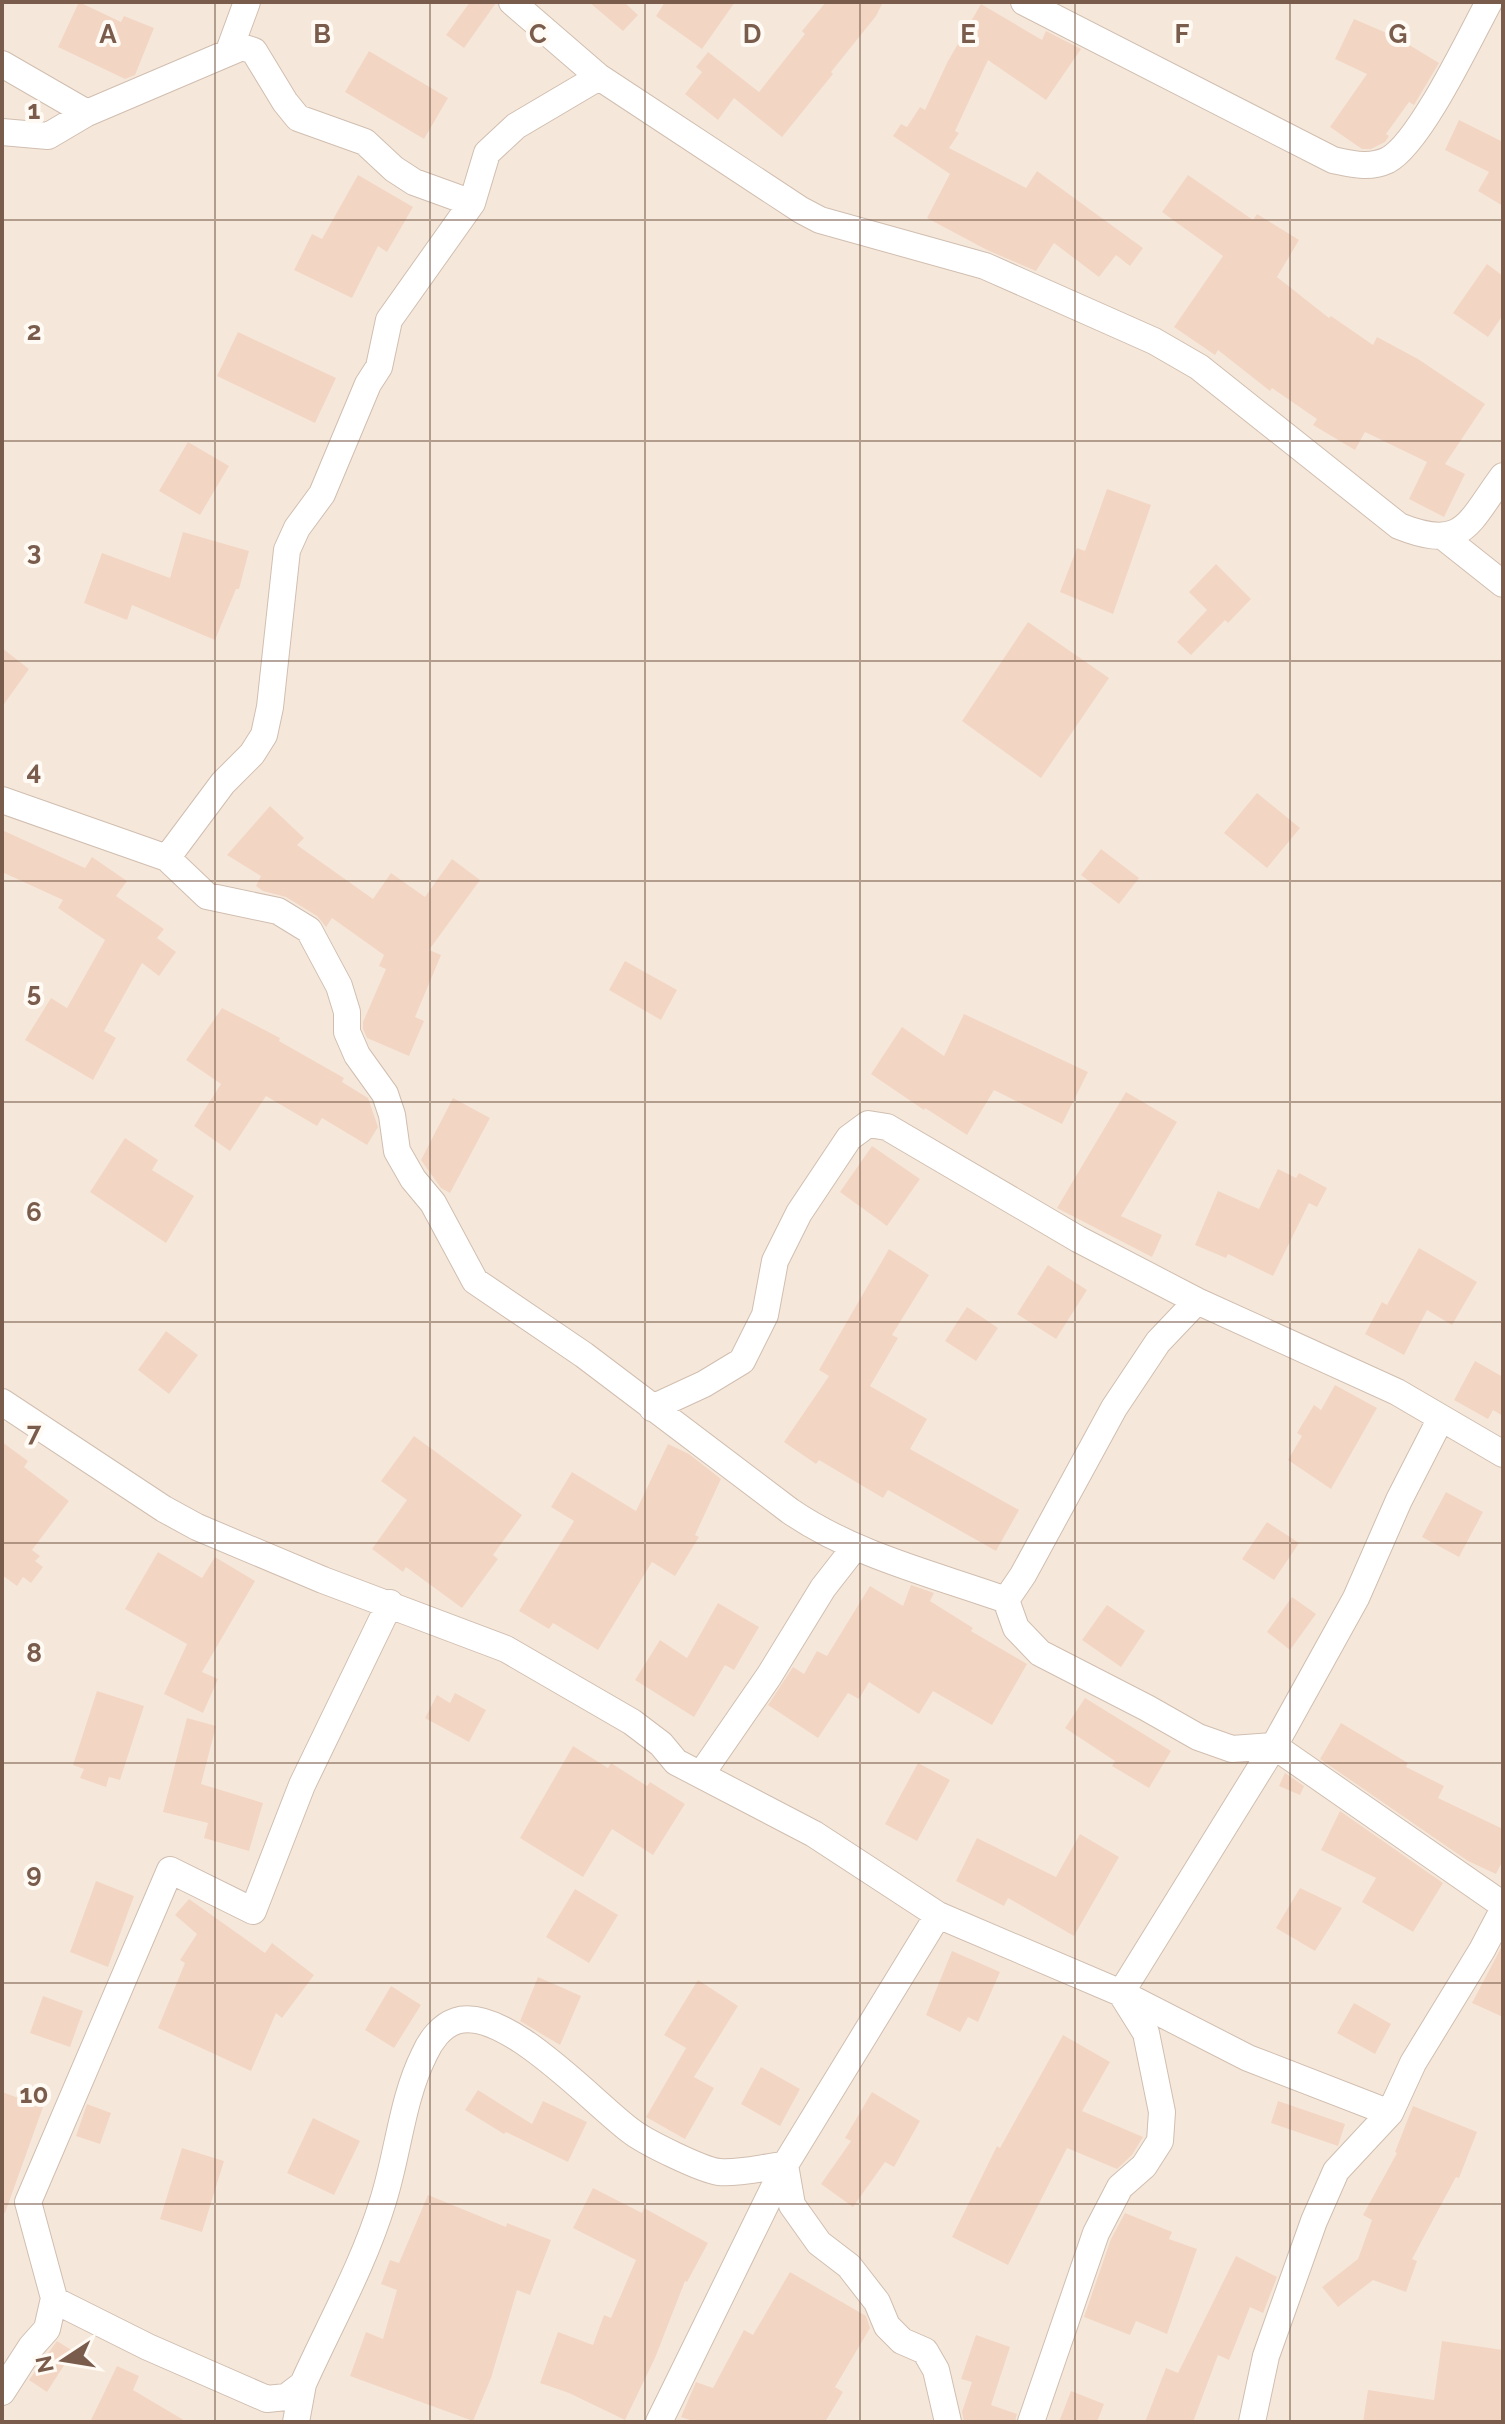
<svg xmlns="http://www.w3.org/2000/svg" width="1505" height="2424" font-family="Raleway,sans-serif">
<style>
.residential{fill:#f5e8da}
.building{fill:#f3d5c3}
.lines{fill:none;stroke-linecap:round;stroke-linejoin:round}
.minor-casing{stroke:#d1beb0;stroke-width:28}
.minor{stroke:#fff;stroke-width:26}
.grid{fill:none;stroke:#7a5c4d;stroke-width:2;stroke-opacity:0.55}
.grid-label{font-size:26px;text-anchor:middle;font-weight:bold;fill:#7a5c4d;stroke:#fffaf3;stroke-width:8;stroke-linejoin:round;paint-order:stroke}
</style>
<rect width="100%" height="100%" fill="#fdf6ec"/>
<path class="residential" d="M2 2H1503V2422H2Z"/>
<path class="building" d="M79 2 121 22 124 16 154 28 135 75 125 79 58 47Z
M470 2 496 3 464 48 446 35Z
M589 2H624L638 15 623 31Z
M665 2H735L702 49 656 16Z
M826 2H883L876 16 831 72 833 74 782 137 734 98 718 120 685 94 702 72 696 67 708 52 759 92 805 34 802 31Z
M981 4 1042 40 1046 31 1081 49 1046 100 988 60 955 131 959 133 949 148 1026 188 1037 171 1143 248 1130 266 1116 255 1099 277 1054 243 1036 271 987 250 927 218 950 174 893 136 901 124 907 127 920 107 925 110 948 61Z
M1354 19 1396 37 1439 63 1414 105 1409 102 1386 134 1389 136 1385 142 1371 149H1362L1330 127 1367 74 1335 59Z
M369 51 448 98 424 139 345 92Z
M1459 120 1503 142V206L1478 191 1489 172 1445 150Z
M358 175 413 207 387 252 378 246 352 298 294 270 312 234 322 239Z
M1188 175 1253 220 1257 214 1299 240 1277 277 1329 318 1331 316 1373 345 1377 337 1418 359 1485 404 1445 464 1465 474 1444 517 1409 499 1427 462 1365 432 1355 450 1313 425 1317 419 1272 388 1270 391 1218 350 1215 355 1174 327 1223 256 1162 212Z
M1487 264 1503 276V315L1488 337 1453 313Z
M238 332 336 378 315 423 217 376Z
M188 442 229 466 200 515 159 491Z
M1107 489 1151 505 1113 614 1060 592 1077 548 1085 551Z
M183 532 249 551 239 589H236L215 640 132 605 127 620 84 603 102 553 170 578Z
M1216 564 1251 599 1228 623 1225 620 1191 655 1177 642 1207 610 1189 592Z
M1028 622 1109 678 1041 778 962 721Z
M2 648 29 669 2 707Z
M1257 793 1300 828 1267 868 1224 833Z
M270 806 304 838 297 845 373 899 391 873 425 897 452 859 480 880 429 950 441 955 415 1017 424 1021 409 1056 367 1038 363 1029V1022L386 969 379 966 384 955 332 918 326 927 317 916 286 897 263 891 256 886 261 876 227 855Z
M2 830 85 868 92 857 127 881 116 896 164 929 157 938 176 952 159 976 142 963 104 1031 116 1038 93 1080 25 1040 51 998 67 1008 105 940 58 908 63 900 2 872Z
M1101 849 1139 878 1119 904 1081 875Z
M625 961 677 990 661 1020 609 990Z
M222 1008 280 1038 279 1041 344 1078 342 1082 368 1098 378 1127 367 1145 322 1118 317 1126 266 1096 230 1151 194 1126 221 1084 186 1060Z
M964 1014 1088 1072 1062 1124 994 1090 967 1135 925 1108 924 1110 871 1074 902 1027 944 1056Z
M1126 1092 1177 1122 1121 1216 1162 1235 1152 1257 1057 1208Z
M453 1098 490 1118 450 1193 441 1188 421 1160Z
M125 1138 158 1160 152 1170 194 1196 166 1243 90 1192Z
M872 1146 920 1179 887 1226 840 1192Z
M1278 1169 1296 1178 1299 1173 1327 1188 1317 1207 1309 1203 1273 1276 1228 1254 1226 1258 1195 1245 1218 1191 1259 1209Z
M1419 1248 1477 1282 1452 1325 1427 1310 1404 1355 1365 1334 1382 1302 1387 1305Z
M889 1249 929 1275 892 1335 898 1338 870 1386 927 1419 910 1449 1019 1510 996 1551 888 1490 883 1498 819 1460 816 1464 784 1442 829 1376 819 1370Z
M1048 1265 1087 1290 1056 1339 1017 1314Z
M967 1307 998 1328 976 1361 945 1341Z
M166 1331 198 1355 169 1394 138 1370Z
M1475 1361 1503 1377V1416L1493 1410 1488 1419 1454 1400Z
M1335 1385 1377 1408 1331 1489 1288 1460 1302 1436 1297 1433 1314 1405 1321 1410Z
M414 1436 522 1515 493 1555 498 1559 462 1608 406 1567 403 1572 372 1549 407 1500 381 1481Z
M2 1442 28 1461 24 1467 69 1501 32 1550 40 1556 35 1561 43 1567 31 1583 23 1577 17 1586 2 1575Z
M668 1444 689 1454 721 1479 695 1535 699 1537 675 1576 652 1562 598 1650 553 1623 549 1629 519 1611 574 1521 551 1507 572 1472 636 1511Z
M1446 1492 1483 1512 1459 1557 1422 1537Z
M1267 1522 1299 1543 1274 1580 1242 1559Z
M158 1552 202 1578 215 1557 255 1581 202 1672 218 1679 203 1713 164 1694 187 1644 125 1609Z
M911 1585 934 1593 930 1601 973 1628 971 1631 1027 1664 992 1725 933 1691 919 1714 869 1682 859 1699 848 1693 818 1738 768 1705 793 1667 804 1674 817 1651 827 1656 870 1586 903 1606Z
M1292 1597 1316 1614 1290 1650 1267 1632Z
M718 1603 759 1627 734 1670 725 1665 694 1717 635 1680 660 1640 687 1658Z
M1107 1605 1145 1631 1121 1667 1082 1640Z
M97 1691 144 1706 120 1780 109 1777 106 1787 80 1778 84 1769 73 1765Z
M455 1693 486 1710 469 1742 425 1718 437 1695 450 1703Z
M1085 1698 1171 1751 1149 1788 1112 1766 1115 1761 1065 1728Z
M187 1718 216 1726 201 1784 263 1803 249 1851 204 1838 208 1823 163 1812Z
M1341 1723 1408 1763 1406 1767 1444 1786 1438 1798 1503 1829V1860L1496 1874 1468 1861 1320 1759Z
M573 1746 608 1768 611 1763 647 1786 650 1782 685 1804 653 1855 612 1829 583 1877 520 1838Z
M918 1763 950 1780 917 1841 885 1824Z
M1285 1773 1304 1786 1300 1795 1279 1786Z
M1340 1811 1443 1883 1413 1932 1362 1902 1376 1878 1321 1850Z
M1080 1834 1119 1857 1074 1936 1008 1898 1004 1906 956 1881 977 1838 1056 1877Z
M96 1881 134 1896 108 1967 70 1952Z
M1300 1888 1342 1908 1315 1951 1276 1928Z
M575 1889 618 1915 589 1963 546 1937Z
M189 1899 265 1953 272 1943 314 1975 282 2018 276 2013 251 2071 158 2028 185 1963 180 1960 197 1934 175 1915Z
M1503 1944V2017L1472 2003Z
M952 1951 1000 1972 978 2022 968 2017 960 2032 926 2015Z
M538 1977 581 1996 560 2045 520 2021Z
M698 1980 738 2006 694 2077 714 2088 685 2139 646 2117 686 2048 664 2035Z
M391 1986 421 2005 394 2048 365 2030Z
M43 1996 83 2011 70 2047 30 2033Z
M1354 2003 1391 2024 1375 2054 1337 2033Z
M1063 2035 1110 2062 1082 2111 1143 2137 1132 2155 1117 2169 1067 2148 1008 2265 952 2237 997 2146 1000 2148Z
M761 2067 800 2089 780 2126 741 2104Z
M478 2090 532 2124 543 2101 587 2122 568 2162 506 2132 504 2134 465 2110Z
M2 2092 43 2107 5 2213H2Z
M872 2092 920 2121 894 2167 885 2162 853 2207 821 2184 851 2141 845 2138Z
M1278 2101 1345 2124 1338 2146 1271 2123Z
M87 2104 111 2113 100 2144 76 2136Z
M1413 2106 1477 2132 1459 2178 1456 2177 1412 2259 1417 2261 1406 2292 1373 2280 1338 2307 1322 2287 1358 2259 1372 2220 1363 2215 1397 2153 1395 2152Z
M313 2118 360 2141 334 2195 287 2173Z
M182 2148 224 2161 202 2232 160 2219Z
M593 2188 642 2213 644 2208 708 2243 687 2282 685 2281 655 2358 625 2420 569 2393 540 2383 558 2332 593 2345 604 2315 611 2318 636 2260 573 2228Z
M428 2195 506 2227 507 2223 551 2240 530 2295 517 2290 491 2378 473 2421 350 2376 366 2332 383 2339 397 2290 381 2284 390 2260 399 2263Z
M1125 2213 1172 2232 1169 2239 1197 2249 1167 2334 1136 2321 1130 2335 1084 2317 1111 2239Z
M1236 2256 1277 2277 1263 2313 1250 2307 1229 2360 1218 2355 1193 2422H1145L1166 2368 1178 2373Z
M790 2272 866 2316 870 2328 835 2387 843 2392 825 2422H696L681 2417 696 2382 713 2388 744 2330 753 2335Z
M976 2335 1010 2347 991 2405 1017 2414 1015 2422H964L962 2412 972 2382 961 2379Z
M57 2341 73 2351 47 2392 29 2380Z
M1442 2341 1503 2350V2422H1363L1368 2390 1434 2400Z
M117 2366 139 2376 133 2390 187 2422H90Z
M1071 2391 1104 2404 1097 2422H1059Z"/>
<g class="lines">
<defs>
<path id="minor" d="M512 2 599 77 801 210 820 220 985 266 1154 341 1199 367 1399 526C1464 552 1468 523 1503 476
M1024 2 1333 160C1352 164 1369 169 1388 160 1420 143 1470 37 1489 2
M229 51 247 2
M2 64 87 113
M599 77 516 126 487 153 472 203 389 320 379 367 368 384 322 494 297 528 287 550 270 707 264 735 252 754 223 783 167 858 207 896 278 911 309 930 339 986 347 1012V1032L357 1055 385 1094 392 1115 397 1151 413 1179 433 1203 475 1281 584 1355 790 1511C854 1555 933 1574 1006 1600L1023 1575 1114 1408 1158 1342 1197 1301
M2 132 48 136 87 113 242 47 254 51 285 102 298 118 365 142 394 169 414 182 472 203
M1445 538 1503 584
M2 800 167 858
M2 1402 164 1509 197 1527 323 1580 506 1649 632 1722 661 1744 676 1762 814 1834 938 1915 1121 1993 1248 2058 1390 2113
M652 1408 704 1384 742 1361 765 1315 775 1261 799 1213 849 1138 868 1124 887 1127 1078 1239 1197 1301 1397 1392 1503 1454
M1006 1600 1016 1628 1040 1653 1147 1708 1198 1737 1232 1749 1274 1746 1503 1905
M702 1773 769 1676 823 1588 855 1547
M54 2298 58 2302 148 2347 267 2399 286 2397 303 2384C330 2324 364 2264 383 2201 398 2154 402 2099 424 2055 430 2041 441 2026 456 2021 505 2005 593 2103 631 2131 645 2142 702 2170 719 2172 739 2174 764 2167 785 2165L792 2205 819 2243 849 2266 877 2302 887 2326 902 2341 925 2351 936 2370 948 2422
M2 2392 31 2347 47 2329 54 2298 28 2202 170 1870 253 1911 302 1785 390 1603
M296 2422 303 2384
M659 2422 785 2165 938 1915
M1031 2422 1096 2233 1120 2187 1144 2166 1160 2141 1162 2112 1146 2033 1121 1993 1274 1746 1356 1598 1399 1500 1441 1418
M1252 2422 1266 2356 1314 2221 1336 2171 1390 2113 1413 2063 1482 1950 1503 1910"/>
</defs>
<use href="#minor" class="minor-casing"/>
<use href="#minor" class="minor"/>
</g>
<path class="grid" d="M215 2V2422M430 2V2422M645 2V2422M860 2V2422M1075 2V2422M1290 2V2422M2 220H1503M2 441H1503M2 661H1503M2 881H1503M2 1102H1503M2 1322H1503M2 1543H1503M2 1763H1503M2 1983H1503M2 2204H1503"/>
<g class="grid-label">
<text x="108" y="43">A</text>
<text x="322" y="43">B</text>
<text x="538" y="43">C</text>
<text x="752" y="43">D</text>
<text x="968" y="43">E</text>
<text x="1182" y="43">F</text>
<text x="1398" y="43">G</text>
<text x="34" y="119">1</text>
<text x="34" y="340">2</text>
<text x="34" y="560">3</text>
<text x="34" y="780">4</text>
<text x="34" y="1001">5</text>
<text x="34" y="1221">6</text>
<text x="34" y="1441">7</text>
<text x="34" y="1662">8</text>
<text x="34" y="1882">9</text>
<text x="34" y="2103">10</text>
</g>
<rect width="1505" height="2424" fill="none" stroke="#7a5c4d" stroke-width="8"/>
<g transform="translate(64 2360) rotate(258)" stroke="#fffaf3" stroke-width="6" paint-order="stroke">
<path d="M0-6L14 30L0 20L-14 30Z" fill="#7a5c4d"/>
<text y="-12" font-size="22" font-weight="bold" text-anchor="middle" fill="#7a5c4d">N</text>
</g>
</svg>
